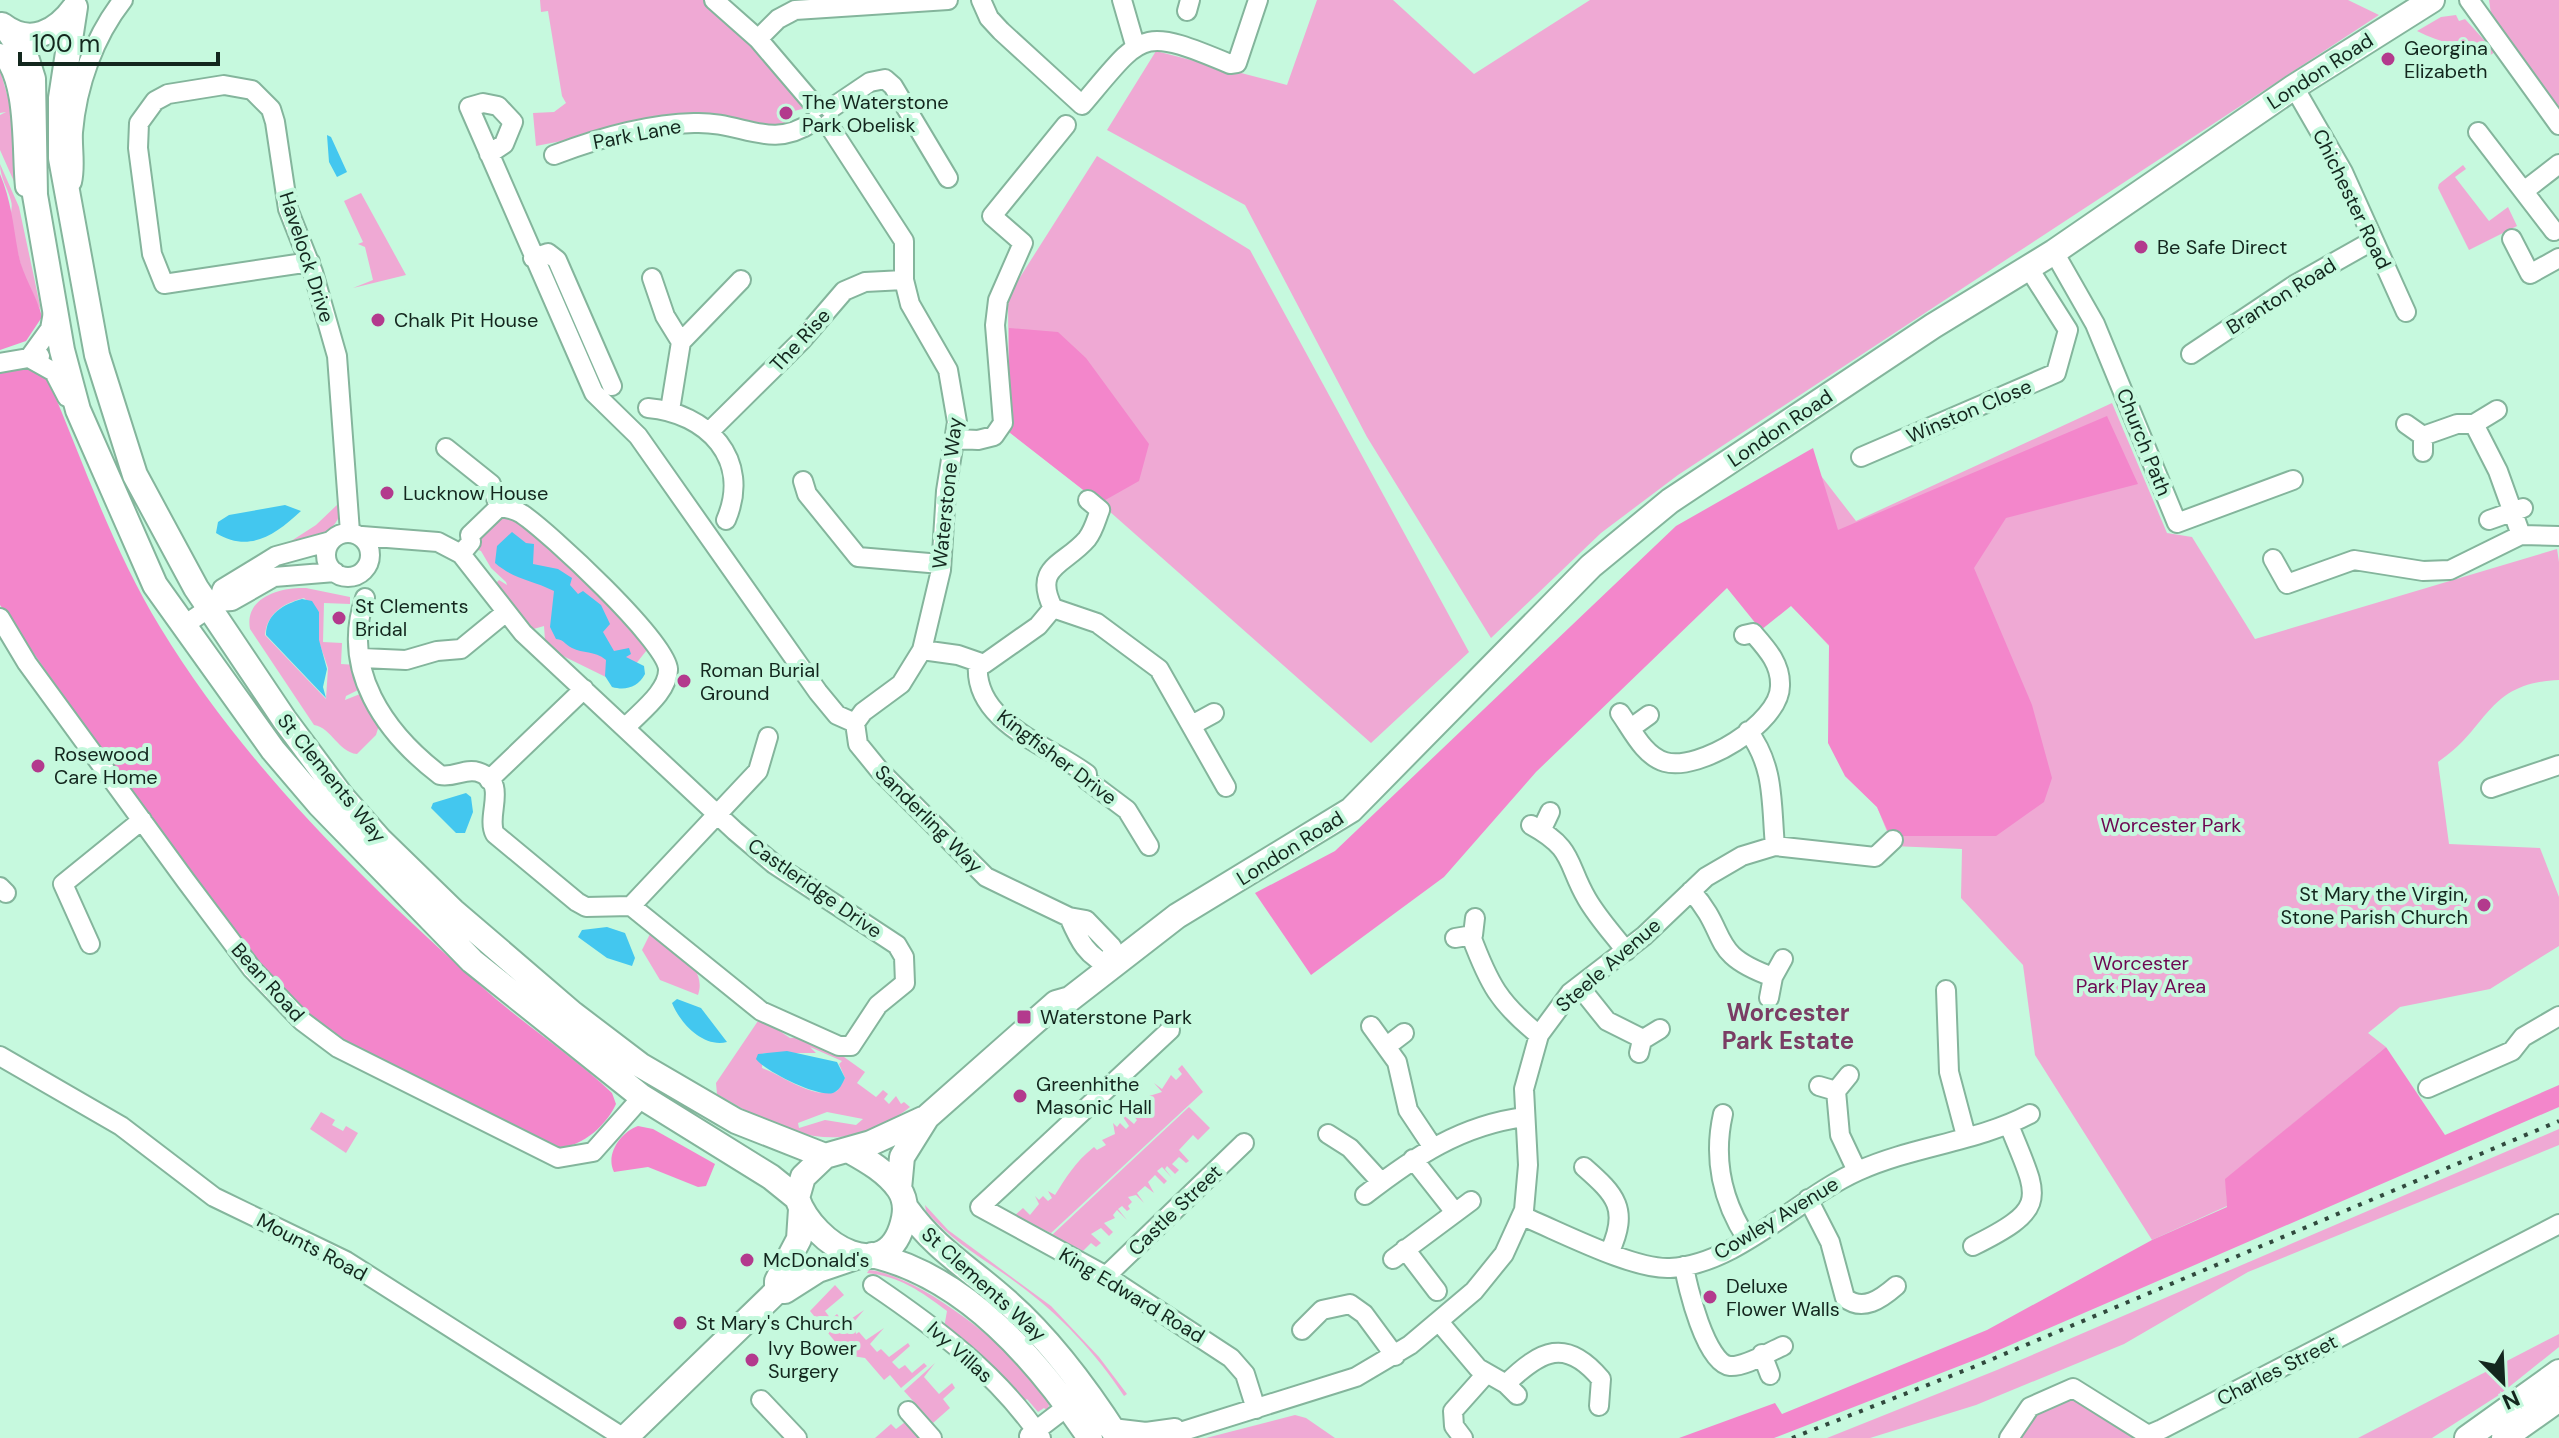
<svg xmlns="http://www.w3.org/2000/svg" width="2559" height="1438" font-family="'DM Sans',sans-serif">
<style>
.green{fill:#efa9d4;fill-rule:evenodd}
.forest{fill:#f386cb}
.water{fill:#43c7ef}
.lines{fill:none;stroke-linecap:round;stroke-linejoin:round}
.minor-casing{stroke:#84b59c;stroke-width:22}
.major-casing{stroke:#84b59c;stroke-width:28}
.minor{stroke:#fff;stroke-width:18}
.major{stroke:#fff;stroke-width:24}
.rail{stroke:#314a3e;stroke-width:4;stroke-dasharray:4 8;stroke-linecap:butt}
.poi-dot{fill:#b33a8d;stroke:#c6f9de;stroke-width:3}
.labels{text-anchor:middle;dominant-baseline:central;stroke-width:8;stroke-linejoin:round;paint-order:stroke}
.poi-label{font-size:20px;fill:#13271e;stroke:#c6f9de;text-anchor:start}
.street-label{font-size:20px;fill:#13271e;stroke:#c6f9de}
.park-label{font-size:20px;fill:#6d0752;stroke:#c6f9de}
.quarter-label{font-size:24px;font-weight:bold;fill:#7a3d64;stroke:#c6f9de}
</style>
<rect width="100%" height="100%" fill="#c6f9de"/>
<path class="green" d="M540 0H703L749 39 806 108 794 111 790 120 795 128 740 123 735 117 679 115 675 119 536 146 533 113 554 112 566 103 562 96 548 11 541 12Z
M1317 0H1393L1474 74 1590 0H2348L2379 15 1678 475 1601 533 1491 638 1367 437 1245 205 1107 130 1156 51 1287 85Z
M2489 0H2559V125L2491 14Z
M2456 15 2459 21 2465 19 2495 52 2489 56C2464 47 2441 43 2417 31L2441 17Z
M0 70 10 105 20 195 0 150V115L6 112 0 113Z
M1097 156 1250 250 1469 652 1371 743 1100 503 1009 432 1008 296Z
M0 164 19 207 41 310C24 285 16 250 11 220 10 213 13 207 11 201 8 188 0 178 0 164Z
M2463 165 2466 169 2455 177 2489 221 2508 207 2517 226 2469 250 2438 188 2439 184Z
M361 193 406 275 353 288 373 280 365 247 358 244 363 242 344 201Z
M2112 403 2167 533 2192 537 2255 639 2557 549 2559 562V680C2485 683 2489 729 2438 762L2449 844 2540 848 2559 897V946L2490 989 2400 1007 2368 1033 2386 1047 2226 1179 2227 1206 2152 1240 2035 1055 2023 965 1961 898 1962 849 1893 846 1877 807 1845 776 1830 647 1791 605 1805 455 1856 521Z
M338 504H343C336 541 302 545 271 554L316 525Z
M498 515 535 525 650 646 620 684 561 655 546 654 544 626 530 630 496 583 499 580 507 585 506 582 491 568 481 551 473 548Z
M306 588 350 597V604L324 603 323 642 342 643 341 664 357 665 360 689 346 696 345 700 360 694 380 722 376 735 357 754C338 752 332 728 314 725L250 629C244 597 281 587 306 588ZM304 598 319 612V642L328 668 326 699 265 635C267 613 284 603 304 598Z
M650 934C672 947 708 966 698 995L660 980 642 950Z
M760 1018 790 1038 804 1037 837 1052 865 1072 857 1083 876 1097 883 1090 888 1094 884 1099 889 1104 896 1096 901 1104 904 1102 910 1107C842 1161 784 1134 717 1094L716 1083ZM810 1047 842 1061 839 1064 845 1078 837 1091C813 1100 784 1076 762 1068L763 1053H816ZM827 1112 863 1119 856 1125 825 1120 799 1128 798 1123Z
M1182 1065 1203 1092 1051 1233 1014 1216 1023 1208 1030 1215 1039 1204 1035 1196 1039 1200 1043 1196 1048 1201 1052 1198 1048 1191 1055 1195C1066 1178 1074 1163 1094 1147L1097 1150 1106 1145 1102 1140 1115 1134 1113 1123 1117 1127 1120 1123 1126 1129 1129 1126 1119 1111 1134 1124 1137 1120 1131 1113 1135 1108 1132 1105 1135 1102 1147 1109 1152 1103 1146 1097 1162 1092 1154 1083 1162 1089 1171 1075 1176 1080 1182 1074 1178 1069Z
M1189 1107 1210 1128 1198 1140 1193 1135 1179 1150 1189 1161 1186 1163 1179 1157 1172 1164 1179 1170 1175 1174 1167 1166 1165 1169 1172 1178 1162 1167 1157 1171 1167 1181 1164 1184 1155 1175 1148 1182 1154 1193 1145 1186 1137 1193 1144 1203 1136 1195 1128 1197 1132 1202 1128 1206 1130 1209 1127 1211 1122 1206 1118 1209 1127 1220 1117 1210 1113 1215 1115 1218 1104 1223 1113 1232 1109 1236 1101 1228 1091 1234 1101 1243 1096 1247 1091 1243 1083 1251 1052 1235Z
M321 1112 335 1120 332 1125 343 1131 346 1126 358 1133 346 1153 310 1129Z
M2559 1129V1145L2248 1272 2124 1344 1976 1405 1870 1438H1827L1997 1370Z
M925 1205 948 1230 1051 1306 1099 1357 1127 1394 1124 1396C1096 1353 1059 1314 1018 1284 986 1260 952 1242 926 1211Z
M869 1270C924 1276 1016 1354 1050 1397L1048 1411 1044 1408 1038 1412 1027 1399 1023 1402 944 1328 947 1311C922 1292 899 1276 867 1273Z
M835 1285 844 1295 825 1311 831 1319 837 1314 845 1323 864 1310 853 1323 856 1334 859 1332 866 1340 884 1328 870 1344 877 1352 881 1349 889 1357 908 1343 910 1346 892 1362 899 1369 905 1365 912 1373 924 1363 927 1366 901 1388 890 1375 884 1380 865 1358 846 1355 810 1311Z
M2559 1334V1347L2499 1395 2432 1438H2358Z
M935 1363 924 1377 939 1394 952 1383 955 1388 943 1399 950 1408 933 1423 904 1391Z
M2057 1399 2078 1401 2143 1438H2014L2030 1412Z
M1295 1415 1306 1418 1335 1438H1206Z
M909 1419 926 1438H875L891 1424 896 1429Z"/>
<path class="forest" d="M0 174C11 200 13 224 18 252 22 276 37 295 42 317L26 341 0 350Z
M1009 328 1058 332 1086 358 1149 444 1139 481 1100 503 1009 432Z
M24 366 48 379C83 462 113 550 160 627 244 765 361 879 481 986 523 1024 571 1054 612 1093L616 1104C603 1132 573 1153 542 1148L315 1026 293 1006 185 870 0 605V371Z
M2107 416 2138 484 2006 518 1974 568 2032 705 2052 778 2044 802 1996 836H1890L1877 807 1845 776 1828 743 1829 645 1791 606 1761 630 1727 588 1536 772 1444 877 1311 975 1255 893 1335 851 1676 526 1813 448 1838 530Z
M2386 1047 2445 1135 2559 1085V1107L1985 1356 1774 1438H1679L1775 1403 1782 1414 1987 1330 2152 1240 2227 1207 2225 1179Z
M638 1126 653 1129 715 1164 706 1186 698 1187 648 1167 614 1172C605 1154 621 1132 638 1126Z"/>
<path class="water" d="M327 135 331 137 347 172 337 177 329 162Z
M285 505 301 511C274 536 249 553 216 533L218 522 229 515Z
M512 532 526 543 534 544 533 564 558 569 572 578 570 585 578 594 583 591 601 605 610 624 603 632 614 651 629 648 631 654 626 657 644 666 645 674C638 687 626 691 612 687L605 676 606 660C594 650 583 654 572 648 564 644 565 640 556 639L550 627 554 591C530 579 515 580 495 563L497 546Z
M302 599 312 601 319 612V640L327 669 323 687 326 698 266 635C266 614 284 604 302 599Z
M466 793 471 797 473 812 465 833H456L431 808 433 803Z
M607 927 625 933 635 958 632 966 607 958 578 937 582 930Z
M677 999 701 1008 727 1042C703 1048 680 1023 672 1003Z
M787 1051 837 1062 845 1078C842 1084 840 1090 833 1093 818 1098 763 1070 756 1059L758 1054Z"/>
<g class="lines">
<defs>
<path id="minor" d="M714 0 758 39 816 107
M981 0 989 18 1001 31 1082 105C1144 32 1139 26 1230 64L1237 63 1258 0
M1122 0 1135 45
M2469 0 2559 125
M1187 11 1190 0
M758 39 778 19 795 10 948 0
M0 53C27 81 21 149 25 187
M2294 87 2343 172 2406 312
M830 109 870 82 885 79 893 86 948 178
M828 124 904 241V280L910 304 948 370 957 422 946 491 941 570 922 650 901 684 863 712 855 723
M2478 132 2554 231
M489 154 504 144 513 122 498 106 483 103 469 107 594 393 638 436 818 692 837 715 855 723
M554 155C596 139 648 124 694 123 743 121 769 151 813 122
M72 182C76 166 72 148 73 132 77 85 94 37 123 0
M2524 191 2559 164
M2512 239 2530 274 2559 258
M2054 252 2095 324 2177 523 2293 480
M533 258 548 253 557 260 612 386
M310 262 164 284 152 254 138 148 139 123 155 101 168 94 224 85 252 90 271 109 275 122 288 209 313 272 337 356 350 532
M652 278 665 316 681 342 670 410
M681 342 741 280
M2191 354 2296 284 2372 241
M29 358 54 372 67 397
M29 358 50 329 53 312
M0 363 40 356
M648 408C707 413 752 459 726 520
M2406 424 2423 436
M2474 424 2498 471 2521 535
M710 431 801 341 844 291 865 282 904 280
M956 439 978 440 994 436 1003 423 995 325 998 300 1023 243 992 216 1066 125
M446 448 491 484 499 507
M2423 452V436L2457 424H2474L2497 410
M1861 457 2056 373 2068 330 2028 267
M803 481 807 494 858 557 941 564
M2489 520 2523 508
M326 555a22 22 0 1 1 44 0a22 22 0 1 1-44 0Z
M362 536 438 542 461 554 523 633 735 831 774 864 897 945 904 957 905 983 878 1005 851 1046H839L761 1011 631 906 586 907 577 902 495 834C485 815 510 782 478 772 465 768 454 778 440 775 385 733 340 670 365 598
M461 554 471 542 470 535 499 507C507 508 515 509 522 514 549 532 666 641 668 669 669 691 640 712 626 727
M2273 559 2287 584 2354 560 2423 571 2450 570 2521 535 2559 536
M218 602 222 589 276 556 331 541
M1053 608 1097 623 1159 669 1226 787
M0 618 27 663 186 881 252 969 302 1021 338 1048 558 1158 593 1152 642 1097
M183 626 218 602 232 601 274 577 335 572
M922 650 958 655 984 664 1038 626 1053 608C1032 566 1065 565 1087 539 1094 530 1096 520 1100 510L1088 500
M362 658 406 660 437 651 461 649 505 613
M978 664C973 722 1048 745 1087 774V780L1127 810 1149 846
M1620 713C1632 730 1644 756 1665 762 1699 772 1780 723 1780 686 1781 664 1767 649 1753 633L1744 635
M855 723 858 744 880 771 986 877 1069 917 1086 920 1112 947V966C1087 958 1079 940 1069 917
M1192 725 1214 713
M1631 728 1649 715
M1748 731C1775 767 1771 803 1775 846
M489 780 584 689
M2491 788 2559 765
M1531 825C1575 849 1566 863 1587 899 1598 918 1613 934 1626 951
M1541 831 1550 812
M0 887 6 893
M1691 891C1731 935 1706 953 1773 977L1783 959
M631 906 758 771 768 737
M1471 936C1489 984 1499 1003 1539 1035
M1455 938 1473 935 1475 918
M90 944 63 884 142 820
M1579 986 1607 1021 1643 1039
M1946 990 1949 1072 1966 1136
M1769 998 1773 977
M1371 1026 1397 1062 1408 1110 1432 1146
M1170 1030 980 1207 1106 1276 1231 1358 1245 1374 1256 1409
M1387 1046 1404 1033
M1639 1053 1642 1040 1660 1029
M0 1056 121 1126 214 1197 346 1261 624 1438
M1819 1086 1836 1091 1849 1075
M2428 1088 2512 1051 2523 1037 2559 1016
M1836 1091 1840 1135 1857 1171
M1723 1114C1713 1158 1722 1201 1747 1239
M1328 1134 1350 1148 1381 1182
M1413 1159 1454 1211
M1584 1167C1616 1195 1629 1209 1610 1251
M1365 1195C1414 1157 1461 1125 1525 1117
M1808 1199 1830 1242 1845 1298C1863 1312 1881 1299 1896 1286
M1522 1216C1559 1231 1633 1270 1670 1268 1736 1265 1798 1198 1858 1171 1913 1146 1977 1142 2030 1114
M1973 1246C2052 1207 2038 1198 2009 1125
M1405 1249 1437 1291
M1393 1259 1471 1201
M1684 1266C1687 1286 1706 1364 1730 1366 1745 1367 1769 1352 1783 1346
M1106 1276 1244 1143
M873 1285C935 1327 999 1375 1041 1438
M1440 1323 1478 1368 1506 1384 1517 1395
M1302 1330 1322 1310 1350 1304 1364 1314 1395 1356
M1762 1354 1770 1375
M1506 1384C1541 1350 1566 1337 1601 1379L1599 1406
M761 1400 797 1438
M908 1411 932 1438
M1112 1428 1146 1432 1175 1428
M1029 1436 1068 1406
M1161 1438 1356 1377 1410 1345 1474 1291 1504 1254 1524 1210 1528 1165 1524 1089 1539 1035 1570 993 1644 936 1706 877 1742 856 1775 846 1875 857 1893 840
M1463 1438 1454 1426 1453 1411 1486 1374
M2009 1438 2030 1407 2073 1388 2148 1435 2162 1429 2559 1224"/>
<path id="major" d="M75 7 61 98V158L97 355 135 475 196 588 284 719 342 797 379 839 453 911 573 1014 640 1065 736 1121 825 1156
M2 25C30 47 57 32 75 7
M7 29 26 57 33 79 35 195 62 350 78 410 155 585 273 750 319 804 472 961 642 1097 771 1177 797 1198
M850 1151C868 1161 887 1172 899 1189 905 1198 906 1208 904 1218 889 1291 813 1245 797 1198L803 1177 825 1156 871 1143 923 1119
M899 1189 902 1157 927 1117 1056 1003 1070 999 1177 916 1351 810 1591 566 1670 501 1933 326 2054 252 2294 87 2432 0
M906 1208C937 1251 967 1266 1005 1300 1050 1339 1086 1388 1118 1438
M872 1255C967 1277 1038 1361 1090 1438
M777 1291V1281L799 1239 801 1209
M625 1438 777 1291H785L818 1270 856 1257
M2467 1438 2559 1372
M2504 1438 2559 1399"/>
</defs>
<use href="#minor" class="minor-casing"/>
<use href="#major" class="major-casing"/>
<use href="#minor" class="minor"/>
<use href="#major" class="major"/>
<path class="rail" d="M1792 1438 1971 1368 2559 1121"/>
</g>
<g class="poi-dot">
<circle cx="2388" cy="59" r="8"/>
<circle cx="786" cy="113" r="8"/>
<circle cx="2141" cy="247" r="8"/>
<circle cx="378" cy="320" r="8"/>
<circle cx="387" cy="493" r="8"/>
<circle cx="339" cy="618" r="8"/>
<circle cx="684" cy="681" r="8"/>
<circle cx="38" cy="766" r="8"/>
<circle cx="2484" cy="905" r="8"/>
<rect x="1016" y="1009" width="16" height="16" rx="4"/>
<circle cx="1020" cy="1096" r="8"/>
<circle cx="747" cy="1260" r="8"/>
<circle cx="1710" cy="1297" r="8"/>
<circle cx="680" cy="1323" r="8"/>
<circle cx="752" cy="1360" r="8"/>
</g>
<g class="labels">
<g class="poi-label">
<text x="2404" y="48">Georgina<tspan x="2404" dy="23">Elizabeth</tspan></text>
<text x="802" y="102">The Waterstone<tspan x="802" dy="23">Park Obelisk</tspan></text>
<text x="2157" y="247">Be Safe Direct</text>
<text x="394" y="320">Chalk Pit House</text>
<text x="403" y="493">Lucknow House</text>
<text x="355" y="606">St Clements<tspan x="355" dy="23">Bridal</tspan></text>
<text x="700" y="670">Roman Burial<tspan x="700" dy="23">Ground</tspan></text>
<text x="54" y="754">Rosewood<tspan x="54" dy="23">Care Home</tspan></text>
<text x="2468" y="894" text-anchor="end">St Mary the Virgin,<tspan x="2468" dy="23">Stone Parish Church</tspan></text>
<text x="1040" y="1017">Waterstone Park</text>
<text x="1036" y="1084">Greenhithe<tspan x="1036" dy="23">Masonic Hall</tspan></text>
<text x="763" y="1260">McDonald's</text>
<text x="1726" y="1286">Deluxe<tspan x="1726" dy="23">Flower Walls</tspan></text>
<text x="696" y="1323">St Mary's Church</text>
<text x="768" y="1348">Ivy Bower<tspan x="768" dy="23">Surgery</tspan></text>
</g>
<g class="street-label">
<text transform="translate(2320 71) rotate(-33)">London Road</text>
<text transform="translate(637 134) rotate(-11)">Park Lane</text>
<text transform="translate(2352 199) rotate(64)">Chichester Road</text>
<text transform="translate(307 257) rotate(72)">Havelock Drive</text>
<text transform="translate(2281 296) rotate(-32)">Branton Road</text>
<text transform="translate(800 340) rotate(-47)">The Rise</text>
<text transform="translate(1969 411) rotate(-23)">Winston Close</text>
<text transform="translate(1780 428) rotate(-34)">London Road</text>
<text transform="translate(2144 442) rotate(68)">Church Path</text>
<text transform="translate(947 493) rotate(-84)">Waterstone Way</text>
<text transform="translate(1057 757) rotate(37)">Kingfisher Drive</text>
<text transform="translate(332 778) rotate(51)">St Clements Way</text>
<text transform="translate(929 819) rotate(45)">Sanderling Way</text>
<text transform="translate(1290 848) rotate(-32)">London Road</text>
<text transform="translate(815 888) rotate(35)">Castleridge Drive</text>
<text transform="translate(1608 965) rotate(-41)">Steele Avenue</text>
<text transform="translate(268 982) rotate(48)">Bean Road</text>
<text transform="translate(1175 1210) rotate(-44)">Castle Street</text>
<text transform="translate(1776 1218) rotate(-31)">Cowley Avenue</text>
<text transform="translate(312 1247) rotate(28)">Mounts Road</text>
<text transform="translate(984 1284) rotate(42)">St Clements Way</text>
<text transform="translate(1132 1295) rotate(31)">King Edward Road</text>
<text transform="translate(960 1352) rotate(42)">Ivy Villas</text>
<text transform="translate(2277 1370) rotate(-27)">Charles Street</text>
</g>
<g class="park-label">
<text x="2171" y="825">Worcester Park</text>
<text x="2141" y="963">Worcester<tspan x="2141" dy="23">Park Play Area</tspan></text>
</g>
<g class="quarter-label">
<text x="1788" y="1012">Worcester<tspan x="1788" dy="28">Park Estate</tspan></text>
</g>
</g>
<g transform="translate(2503 1382) rotate(156)" stroke="#c6f9de" stroke-width="6" paint-order="stroke">
<path d="M0-6L14 30L0 20L-14 30Z" fill="#13271e"/>
<text y="-12" font-size="22" font-weight="bold" text-anchor="middle" fill="#13271e">N</text>
</g>
<path d="M20 52v12h198v-12" fill="none" stroke="#13271e" stroke-width="4"/>
<text x="32" y="52" font-size="24" fill="#13271e" stroke="#c6f9de" stroke-width="6" paint-order="stroke">100 m</text>
</svg>
